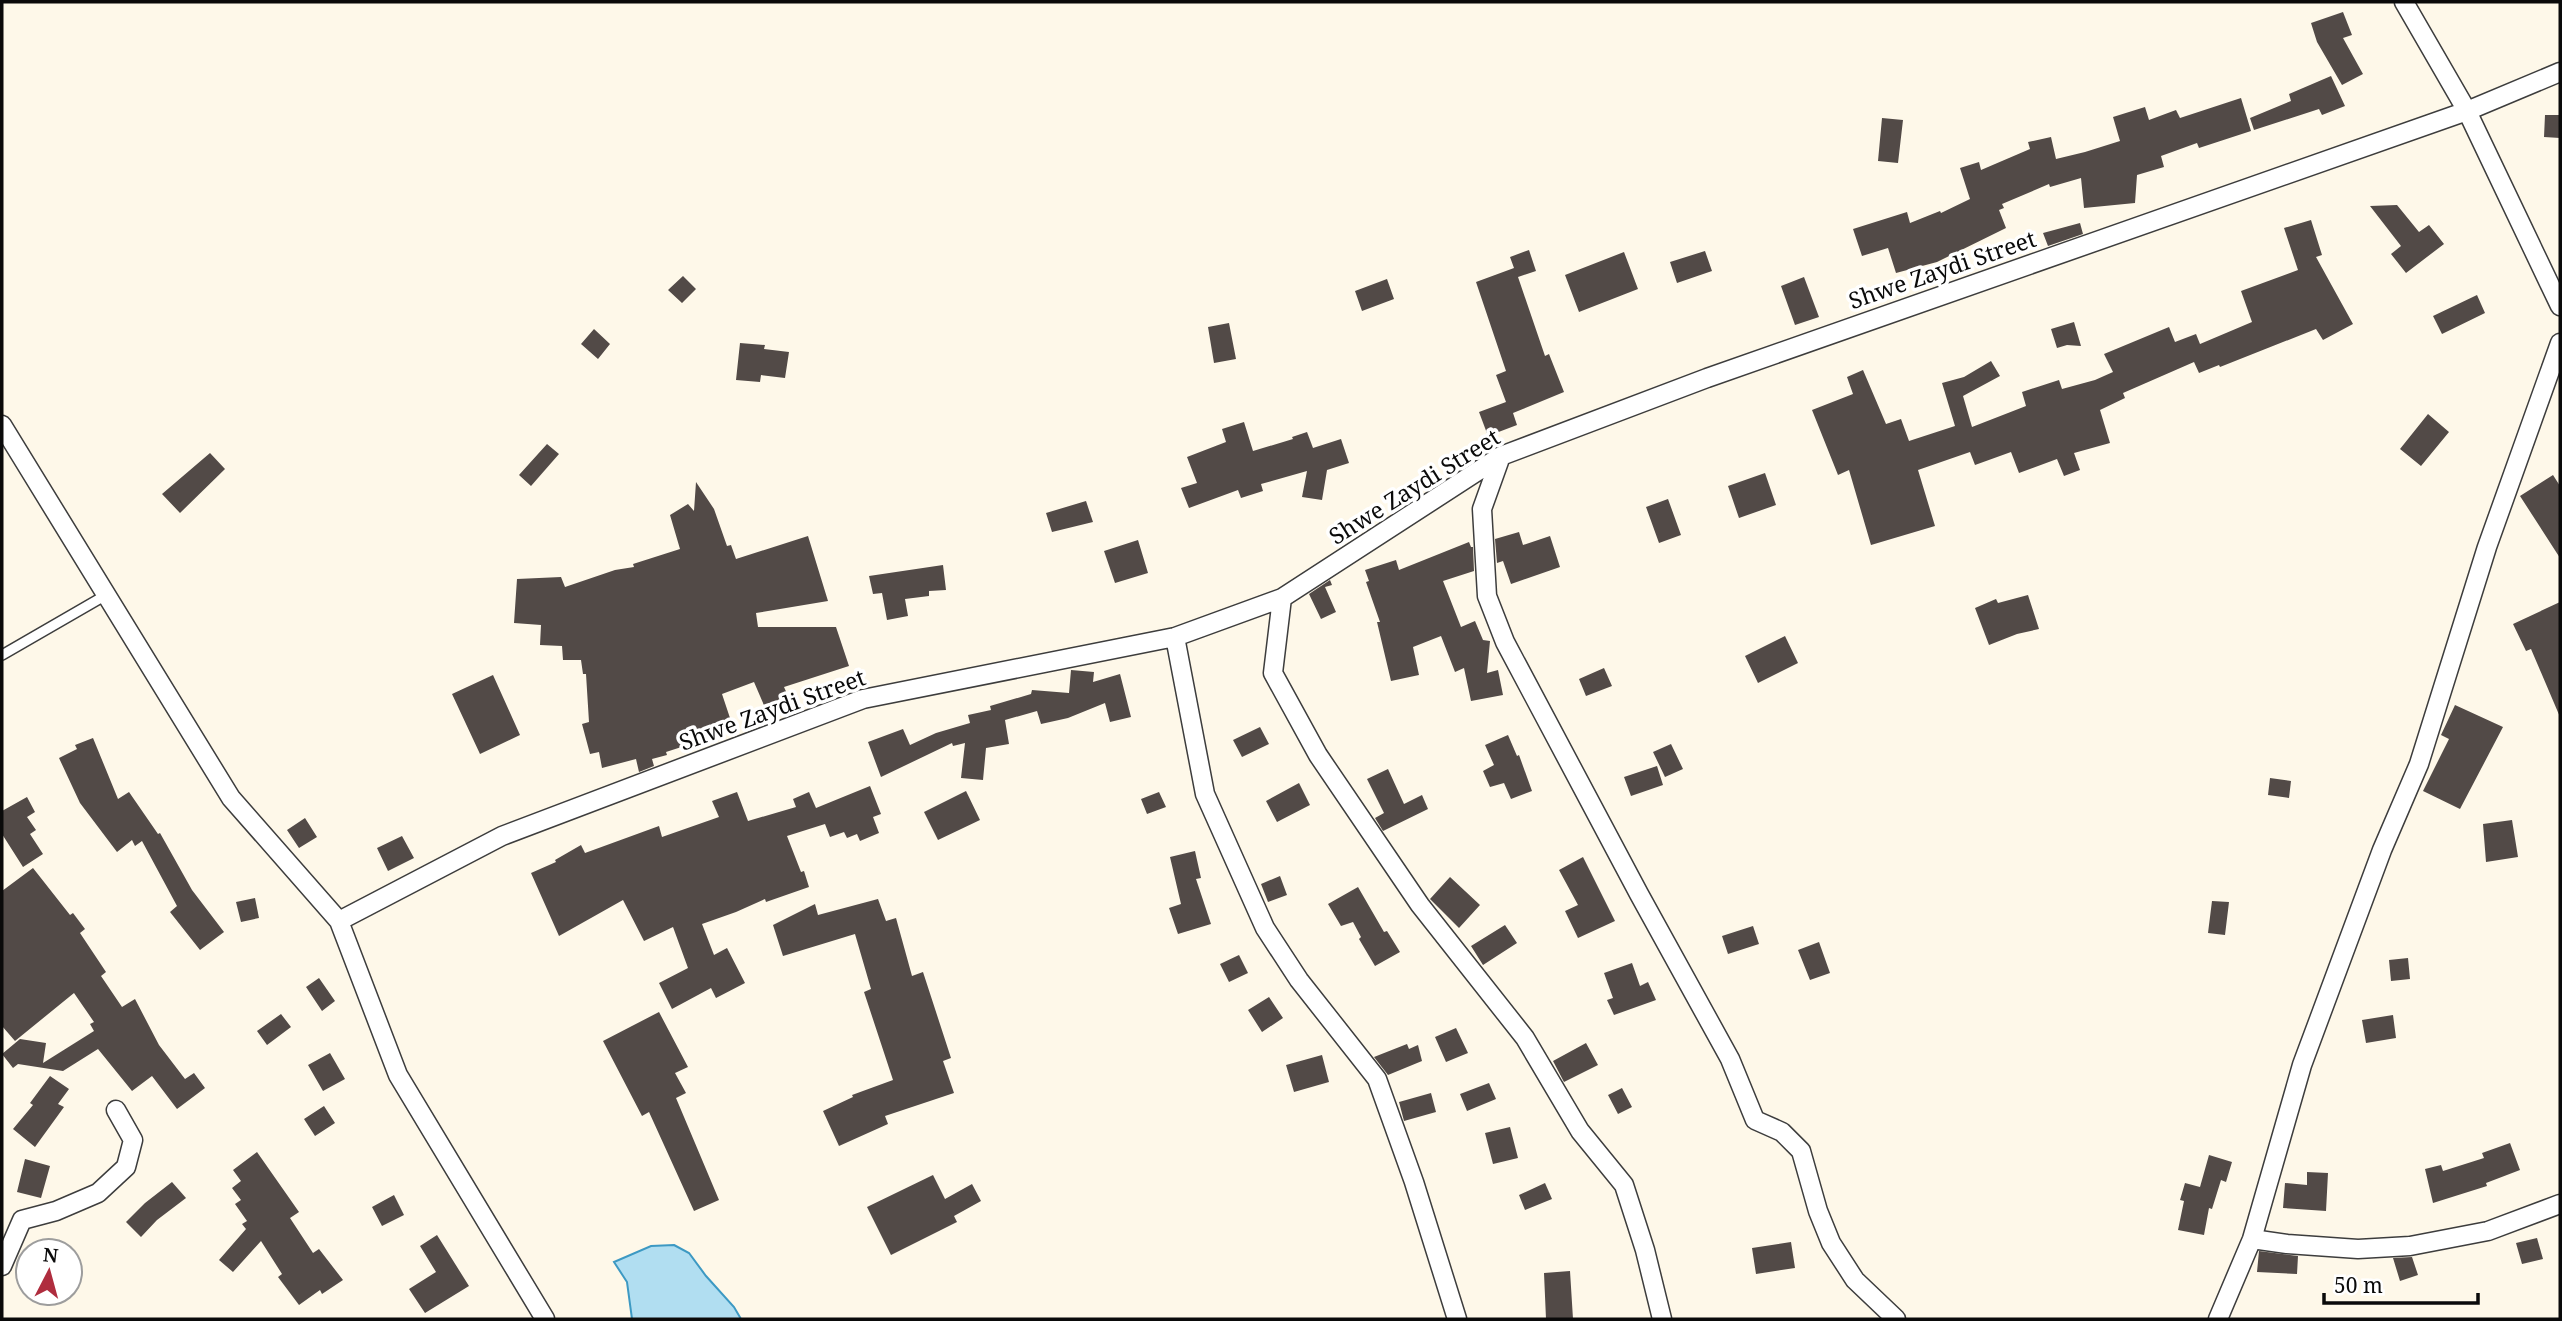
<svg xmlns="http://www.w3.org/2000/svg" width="2562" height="1321" font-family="'Noto Serif',serif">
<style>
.water{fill:#b1def1;stroke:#3d99c3;stroke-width:2}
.building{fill:#524a47}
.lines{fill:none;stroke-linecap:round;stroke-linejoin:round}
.service-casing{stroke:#3d3d3d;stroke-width:12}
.minor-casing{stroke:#3d3d3d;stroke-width:21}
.service{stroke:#fff;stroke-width:9}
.minor{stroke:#fff;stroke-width:18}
.labels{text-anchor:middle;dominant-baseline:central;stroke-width:7;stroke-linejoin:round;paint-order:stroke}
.street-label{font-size:23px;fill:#0a0a0a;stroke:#fff}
</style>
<rect width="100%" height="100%" fill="#fef8e9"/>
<path class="water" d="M674 1245 689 1253 706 1276 734 1307 741 1319H632L627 1282 614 1262 651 1246Z"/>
<path class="building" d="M2343 12 2352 35 2343 38 2363 74 2342 85 2317 42 2311 23Z
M2331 76 2345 106 2322 115 2319 109 2254 130 2250 118 2291 101 2289 94Z
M2241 98 2251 131 2199 148 2197 143 2161 156 2164 167 2137 175 2135 203 2084 208 2081 178 2050 187 2049 184 2002 204 2004 208 1999 210 2006 228 1937 262 1896 273 1888 248 1862 256 1853 229 1907 212 1910 223 1940 211 1941 213 1970 199 1960 168 1979 162 1981 170 2030 149 2028 142 2051 137 2056 159 2085 152 2120 141 2113 117 2145 107 2149 120 2176 110 2180 118Z
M2545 115H2560V138L2544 137Z
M1882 118 1903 120 1898 163 1878 161Z
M2397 205 2419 232 2429 225 2444 244 2406 273 2391 254 2401 246 2370 206Z
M2311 220 2322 255 2316 257 2353 324 2323 340 2316 329 2220 367 2219 365 2199 373 2194 362 2123 393 2125 398 2100 410 2110 443 2074 453 2080 470 2064 476 2057 459 2019 473 2011 452 1975 465 1970 452 1918 470 1935 526 1871 545 1849 470 1838 475 1812 410 1853 394 1847 377 1863 370 1886 424 1901 419 1909 441 1955 426 1942 383 1964 377 1991 361 2000 376 1963 396 1972 427 2026 406 2022 392 2059 380 2062 389 2095 380 2113 372 2104 354 2169 327 2175 342 2196 334 2200 344 2252 322 2241 291 2298 270 2284 228Z
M2080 223 2083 234 2048 246 2043 233Z
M1529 250 1536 271 1518 277 1545 356 1549 354 1564 392 1513 413 1517 425 1488 436 1479 412 1506 402 1496 375 1506 371 1476 282 1514 268 1510 257Z
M1705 251 1712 271 1677 283 1670 262Z
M1624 252 1638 289 1579 312 1565 275Z
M683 276 696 289 682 303 668 290Z
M1804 277 1819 317 1795 325 1781 286Z
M1387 279 1394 299 1362 311 1355 291Z
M2477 295 2485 313 2442 334 2433 316Z
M2074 322 2081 346 2067 345 2057 348 2051 329Z
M1229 323 1236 359 1214 363 1208 327Z
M594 329 610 344 598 359 581 344Z
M740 343 765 345 764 349 789 352 785 378 761 375 760 382 736 380Z
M2428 414 2449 432 2421 466 2400 449Z
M1244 422 1253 451 1293 439 1292 437 1307 432 1313 448 1341 439 1349 463 1327 470 1322 500 1302 497 1307 471 1261 484 1263 491 1241 498 1238 490 1189 508 1181 488 1197 483 1187 457 1226 442 1222 429Z
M547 444 559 454 531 486 519 475Z
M210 453 225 469 180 513 162 494Z
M1765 473 1776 505 1739 518 1728 486Z
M2553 475 2560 486V558L2520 496Z
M696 482 714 509 727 546 731 545 736 559 808 536 828 601 756 613 758 627H836L849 666 784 687 793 707 769 717 754 682 722 694 734 730 666 752 667 755 652 759 654 766 639 772 636 759 602 768 599 752 590 754 582 724 589 722 586 674H583L581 660H563L562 646 540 645 541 625 514 623 517 579 561 577 565 587 615 570 634 567 633 564 680 549 670 515 688 504 694 511Z
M1668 499 1681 535 1659 543 1646 507Z
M1086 501 1093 522 1052 532 1046 513Z
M1519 532 1523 545 1550 536 1560 567 1511 584 1503 561 1497 563 1495 539Z
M1138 540 1148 573 1115 583 1104 551Z
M1469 542 1471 547H1473L1474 571 1443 581 1461 627 1475 621 1483 640 1490 641 1487 673 1498 670 1503 695 1471 701 1464 668 1455 672 1441 636 1413 647 1419 675 1391 681 1377 622H1380L1366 582 1369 581 1365 570 1396 560 1399 570Z
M943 565 946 590 929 591V596L905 599 908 616 887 620 882 593 873 594 869 576Z
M1330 580 1332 585 1325 587 1336 612 1321 619 1309 594Z
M2028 595 2039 629 2017 634 1989 645 1975 608 1996 599 1998 603Z
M2560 602V717L2531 649 2526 651 2513 624Z
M1785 636 1798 663 1758 683 1745 656Z
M1604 668 1612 686 1586 696 1579 679Z
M1071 670 1094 672 1093 682 1120 674 1131 717 1110 722 1105 703 1068 718 1041 724 1037 711 1005 720 1009 744 986 748 983 780 961 778 965 743 953 746 952 743 881 777 868 742 903 729 910 745 936 733 970 723 968 715 991 710 990 706 1031 694 1032 690 1069 693Z
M493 675 520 735 480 754 452 694Z
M2455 705 2503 727 2460 809 2423 791 2449 739 2441 735Z
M1260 727 1269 744 1242 757 1233 740Z
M1508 735 1517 756 1519 755 1532 791 1511 799 1504 783 1490 787 1483 771 1494 765 1485 745Z
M93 738 118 799 129 792 158 834 160 833 192 890 224 932 200 950 170 912 177 906 142 841 135 846 132 840 117 852 80 803 59 758 77 749 75 745Z
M1671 744 1683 769 1665 777 1653 752Z
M1657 766 1663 785 1631 796 1624 777Z
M1388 769 1404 804 1422 795 1428 809 1383 831 1375 818 1384 813 1367 779Z
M2270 778 2291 781 2289 798 2268 795Z
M1299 783 1310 805 1277 822 1266 801Z
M870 786 881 814 873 817 879 833 860 841 857 834 847 838 844 832 830 837 825 824 787 836 801 872 804 871 809 887 766 902 765 899 736 912 702 924 714 955 727 948 745 983 716 998 711 988 672 1009 659 983 688 968 673 927 644 941 623 900 559 936 531 873 556 862 555 860 581 845 585 853 659 826 662 837 719 817 712 801 737 792 748 821 796 807 793 799 809 792 816 808Z
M966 791 980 820 938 840 924 812Z
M1159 792 1166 807 1147 814 1141 799Z
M27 797 35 812 27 817 36 830 30 834 43 854 23 867 2 834V811Z
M305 818 317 837 299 848 287 830Z
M2512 820 2518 857 2486 862 2483 824Z
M402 836 414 858 388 871 377 848Z
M1195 851 1201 878 1196 879 1211 924 1178 934 1169 908 1181 904 1170 857Z
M1583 857 1615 921 1578 938 1565 911 1578 905 1559 870Z
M33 868 70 915 73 913 85 929 80 933 106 972 101 976 122 1007 135 999 159 1045 185 1079 194 1073 205 1088 177 1109 152 1076 132 1091 98 1049 63 1071 18 1064 13 1068 2 1054 20 1039 46 1043 43 1063 94 1031 90 1024 94 1022 74 993 15 1041 2 1026V891Z
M1280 876 1287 895 1268 902 1261 884Z
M1450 877 1480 905 1459 928 1430 899Z
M1358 887 1384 932 1387 931 1400 952 1375 966 1359 939 1361 937 1353 922 1341 926 1328 904Z
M255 898 259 918 241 922 236 902Z
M878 899 886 921 896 918 912 976 923 972 951 1058 943 1061 954 1093 885 1116 888 1124 839 1146 823 1111 853 1097 852 1095 893 1080 864 992 871 989 855 934 783 956 773 925 815 904 818 915Z
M2212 901 2229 902 2225 935 2208 933Z
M1505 925 1517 943 1483 965 1471 946Z
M1753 926 1759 944 1728 954 1722 936Z
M1819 942 1830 973 1810 980 1798 950Z
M1239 955 1248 973 1229 982 1220 964Z
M2408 958 2410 979 2391 981 2389 960Z
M1632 963 1640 986 1648 982 1656 1000 1614 1015 1607 1000 1613 998 1604 973Z
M319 978 335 1001 322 1011 306 987Z
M1269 997 1283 1018 1262 1032 1248 1010Z
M659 1012 688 1067 675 1073 686 1093 676 1098 719 1200 694 1211 649 1112 642 1116 603 1041Z
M281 1014 291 1027 267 1045 257 1031Z
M2393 1015 2396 1038 2366 1043 2362 1020Z
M1456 1028 1468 1053 1446 1062 1435 1037Z
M1586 1043 1598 1065 1564 1082 1553 1061Z
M1407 1044 1409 1049 1418 1045 1422 1061 1388 1075 1374 1057Z
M330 1053 345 1079 323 1091 308 1065Z
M1322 1055 1329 1082 1294 1092 1286 1065Z
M50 1076 69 1089 58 1104 64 1107 35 1147 13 1129 33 1105 30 1103Z
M1489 1083 1496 1099 1467 1111 1460 1094Z
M1622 1088 1632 1107 1618 1114 1608 1095Z
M1431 1093 1436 1112 1404 1121 1399 1102Z
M324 1106 335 1123 315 1136 304 1119Z
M1510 1127 1518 1158 1493 1164 1485 1133Z
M2510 1143 2520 1170 2486 1183 2487 1186 2433 1203 2425 1169 2441 1165 2443 1171 2484 1158 2482 1153Z
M257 1152 299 1212 290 1218 313 1253 319 1249 343 1280 322 1294 320 1290 299 1305 278 1277 282 1274 261 1241 233 1272 219 1260 246 1229 242 1224 247 1221 235 1204 241 1200 232 1188 241 1181 233 1170Z
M2209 1155 2232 1162 2226 1182 2221 1180 2212 1209 2209 1208 2204 1235 2178 1230 2184 1201 2180 1200 2185 1183 2200 1187Z
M25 1159 50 1166 41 1198 17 1192Z
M2307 1172 2328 1173 2326 1211 2283 1208 2285 1183 2307 1185Z
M933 1175 945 1199 972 1184 981 1201 954 1216 957 1222 891 1255 867 1207Z
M172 1182 186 1198 157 1220 141 1237 126 1222 145 1203Z
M1545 1183 1552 1199 1525 1210 1519 1195Z
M394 1195 404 1215 382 1226 372 1207Z
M437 1235 469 1286 425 1313 409 1289 436 1272 420 1246Z
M2537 1238 2543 1259 2522 1264 2516 1243Z
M1791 1242 1795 1268 1756 1274 1752 1248Z
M2259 1251 2298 1256 2297 1274 2257 1272Z
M2412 1257 2418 1275 2400 1281 2393 1258Z
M1570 1271 1573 1319H1546L1544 1273Z"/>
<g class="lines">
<defs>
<path id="service" d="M2 655 106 595"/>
<path id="minor" d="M2404 2 2467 111 2560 306
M2 425 231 798 339 921 398 1075 545 1319
M1501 456 1482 509 1487 596 1505 642 1639 894 1730 1059 1755 1120 1782 1132 1801 1151 1818 1211 1831 1243 1855 1280 1896 1319
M1282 598 1273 673 1318 755 1420 905 1525 1038 1580 1131 1624 1185 1645 1250 1662 1319
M1175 637 1205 794 1265 928 1299 980 1377 1079 1414 1182 1457 1319
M339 921 502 836 863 699 1175 637 1282 598 1501 456 1707 378 2467 111 2560 72
M2252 1239 2287 1244 2358 1249 2410 1246 2488 1231 2560 1204
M2 1266 22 1220 56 1211 98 1193 126 1167 133 1140 116 1110
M2218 1319 2252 1239 2302 1065 2382 850 2419 764 2487 547 2560 343"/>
</defs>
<use href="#service" class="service-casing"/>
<use href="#minor" class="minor-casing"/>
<use href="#service" class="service"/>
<use href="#minor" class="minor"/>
</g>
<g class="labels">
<g class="street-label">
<text transform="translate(1942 269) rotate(-19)">Shwe Zaydi Street</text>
<text transform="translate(1414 486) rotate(-32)">Shwe Zaydi Street</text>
<text transform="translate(772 709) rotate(-20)">Shwe Zaydi Street</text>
</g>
</g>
<rect width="2562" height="1321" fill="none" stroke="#0a0a0a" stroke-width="7"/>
<g transform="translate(49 1272) rotate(6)"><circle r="33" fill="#ffffff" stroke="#9d9d9d" stroke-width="2"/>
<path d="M0-5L12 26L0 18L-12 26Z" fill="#af2d3e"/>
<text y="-10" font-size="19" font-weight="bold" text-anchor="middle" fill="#0a0a0a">N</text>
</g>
<path d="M2324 1293v10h154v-10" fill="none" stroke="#0a0a0a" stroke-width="3.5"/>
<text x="2334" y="1293" font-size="21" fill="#0a0a0a" stroke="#ffffff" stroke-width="5" paint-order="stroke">50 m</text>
</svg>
